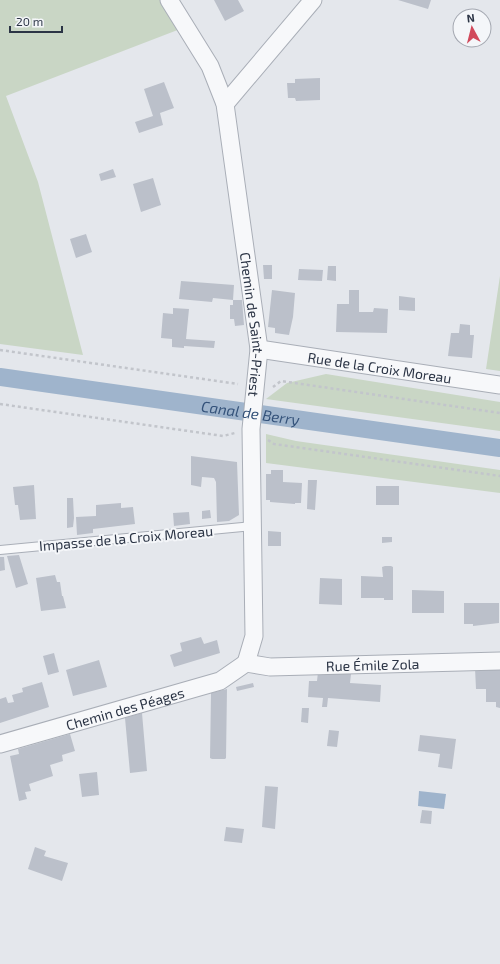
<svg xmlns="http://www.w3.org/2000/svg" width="500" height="964" font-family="'Exo 2',sans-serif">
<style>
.green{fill:#c9d6c5}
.water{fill:#9fb4cc}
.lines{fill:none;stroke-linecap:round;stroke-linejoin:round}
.canal{stroke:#9fb4cc;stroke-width:18}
.building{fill:#bbc0ca}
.lane-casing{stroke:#a9aeb7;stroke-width:10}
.street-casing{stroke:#a9aeb7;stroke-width:19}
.path{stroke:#c2c5cb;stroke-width:2.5;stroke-dasharray:3 3;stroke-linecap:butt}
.lane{stroke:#f7f8fa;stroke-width:8}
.street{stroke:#f7f8fa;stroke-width:17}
.labels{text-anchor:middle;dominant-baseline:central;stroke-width:4;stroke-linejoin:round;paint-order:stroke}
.street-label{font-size:14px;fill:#2b3445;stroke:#f4f6f9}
.water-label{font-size:15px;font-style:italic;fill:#34527a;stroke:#f4f6f9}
</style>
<rect width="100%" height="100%" fill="#e4e7ec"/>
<path class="green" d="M0 0H175L188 26 6 96 38 182 83 355 0 344Z
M500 276V371L486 369Z
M326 374 500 402V431L266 399 287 383Z
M266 434 296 441 500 470V493L266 463Z"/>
<path class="water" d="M419 791 446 794 444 809 418 806Z"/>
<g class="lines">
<path class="canal" id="s1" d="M0 377 500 448"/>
</g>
<path class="building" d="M214 0H238L244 11 225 21Z
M398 0H431L428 9Z
M320 78V100L296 101 295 98H288L287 83H295V79Z
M164 82 174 108 160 113 163 125 139 133 135 122 153 116 144 89Z
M113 169 116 177 101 181 99 174Z
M153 178 161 205 141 212 133 184Z
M86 234 92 252 76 258 70 239Z
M263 265H272V279H264Z
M328 266H336V281L327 280Z
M299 269 323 270 322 281 298 280Z
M181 281 234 285 233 300 213 298 212 302 179 299Z
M272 290 295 293 293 317 289 335 275 333V328L268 327Z
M349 290H359V312H373L374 308 388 309 387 333 336 332 337 304H349Z
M399 296 415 298V311L399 310Z
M233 300H242L244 325 235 326 234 319H230V305H233Z
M173 308 189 309 186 339 215 341 214 348 184 346V348L172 347V339L161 338 163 313 173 314Z
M460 324 470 325V335H474L472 358 448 356 451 333H459Z
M191 456 237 462 239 515 229 521 217 522 216 482 214 478 202 477 201 487 191 485Z
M271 470H283V482L302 483 301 503H295V504L270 502V500H266V474H271Z
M308 480H317L315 510 307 509Z
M34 485 36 519 20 520 18 505H15L13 487Z
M376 486H399V505H376Z
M67 498H73L74 518 73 527 67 528Z
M121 503V508L133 507 135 524 93 529V533L77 535 76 517 96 516V505Z
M210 510 211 518 202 519V511Z
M189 512 190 524 174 526 173 513Z
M268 531 281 532V546H268Z
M382 537H392V542L382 543Z
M19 555 28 584 16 588 7 556Z
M0 557H4L5 570 0 571Z
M385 566H391L393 567V600H384V598H361V576L383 577 382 567Z
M55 575 57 582H60L62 596H63L66 608 41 611 36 578Z
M320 578 342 579V605L319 604Z
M412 590 444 591V613H412Z
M464 603H499V623L473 626V624H464Z
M201 637 204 644 217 640 220 653 174 667 170 655 182 651 180 643Z
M54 653 59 672 48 675 43 656Z
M99 660 107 687 73 696 66 670Z
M475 668H500V708L496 707V702H486V689H476Z
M318 672 351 674 350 683 381 685 380 702 328 698 327 707H322L323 698 308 697 309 681H317Z
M42 682 49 707 0 723V699L6 697 8 703 14 702 12 695 23 692 22 688Z
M253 683 254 687 237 691 236 687Z
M227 689 226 758 225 759H212L210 758 211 693Z
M302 708H309L308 723 301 722Z
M142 713 147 771 130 773 125 718Z
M329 730 339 731 337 747 327 746Z
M70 734 75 751 62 755 63 761 50 765 53 776 29 784 31 791 25 792 27 799 19 801 10 756 19 754 18 749Z
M420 735 456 739 452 769 438 767 440 754 418 751Z
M97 772 99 795 82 797 79 774Z
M265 786 278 787 275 829 262 827Z
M422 810 432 811 431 824 420 823Z
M226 827 244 829 242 843 224 841Z
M35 847 46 851 44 856 68 863 62 881 28 869Z"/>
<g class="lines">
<defs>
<path id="lane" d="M0 550 253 526"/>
<g id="street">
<path id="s2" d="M169 0 210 66 225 104 259 349 251 429 254 636 246 663"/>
<path d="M225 104 313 0"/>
<path id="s3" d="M259 349 500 385"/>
<path id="s4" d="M246 663 270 667 500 661"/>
<path id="s5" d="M0 744 220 681 246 663"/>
</g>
</defs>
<use href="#lane" class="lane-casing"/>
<use href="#street" class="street-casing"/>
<path class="path" d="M0 350 238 384
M273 387 281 381 500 413
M0 404 223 436 235 433
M268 440 274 444 500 476"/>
<use href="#lane" class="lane"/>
<use href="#street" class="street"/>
</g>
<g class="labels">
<g class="street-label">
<text stroke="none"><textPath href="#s2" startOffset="341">Chemin de Saint-Priest</textPath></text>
<text stroke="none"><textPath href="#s3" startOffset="122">Rue de la Croix Moreau</textPath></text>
<text transform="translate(126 538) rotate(-5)">Impasse de la Croix Moreau</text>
<text stroke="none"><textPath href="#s4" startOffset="127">Rue Émile Zola</textPath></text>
<text stroke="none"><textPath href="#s5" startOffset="130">Chemin des Péages</textPath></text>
</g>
<g class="water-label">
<text stroke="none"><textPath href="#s1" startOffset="253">Canal de Berry</textPath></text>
</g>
</g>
<g transform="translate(472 28) rotate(353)"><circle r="19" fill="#f4f6f9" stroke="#a4a8b1"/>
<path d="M0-3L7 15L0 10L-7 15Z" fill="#d1495b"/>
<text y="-6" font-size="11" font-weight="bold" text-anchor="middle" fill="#2b3445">N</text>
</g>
<path d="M10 26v6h52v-6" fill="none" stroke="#2b3445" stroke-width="2"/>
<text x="16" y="26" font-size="12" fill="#2b3445" stroke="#f4f6f9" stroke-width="3" paint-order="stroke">20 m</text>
</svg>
